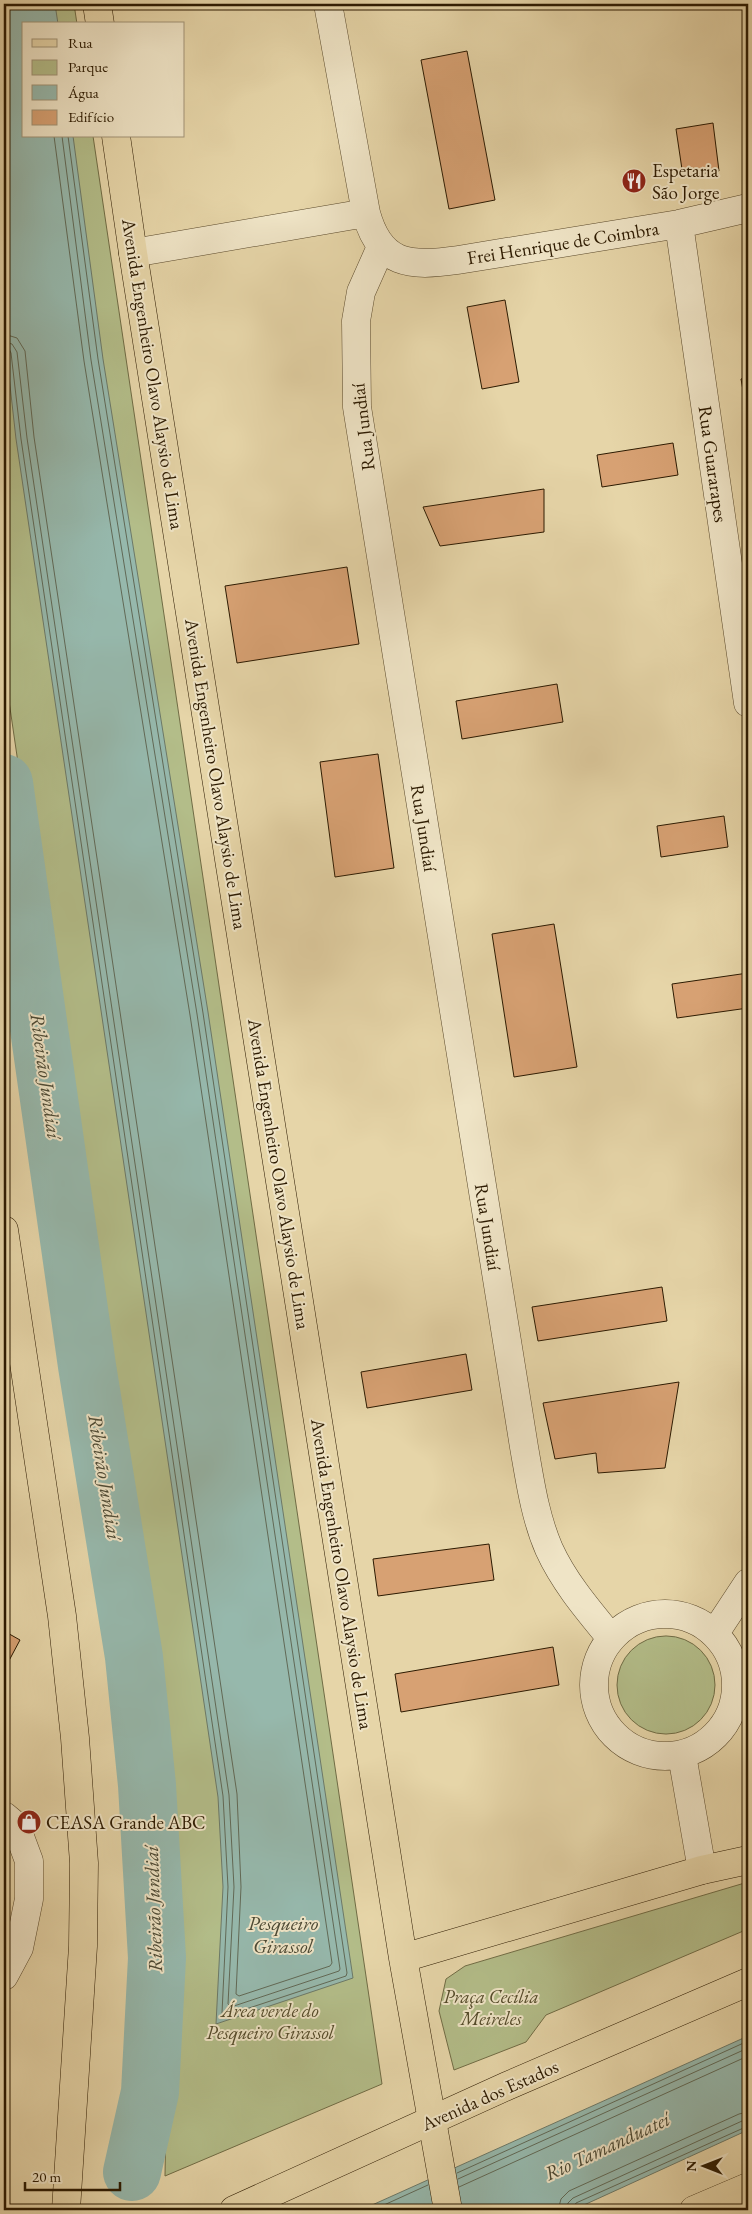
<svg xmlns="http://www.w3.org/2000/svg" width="752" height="2214" font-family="'EB Garamond',serif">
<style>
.green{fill:#b3bd89;stroke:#706c45}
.water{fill:#96b8ac;stroke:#6c7968}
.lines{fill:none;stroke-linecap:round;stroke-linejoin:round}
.shore{stroke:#616956;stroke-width:1}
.river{stroke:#96b8ac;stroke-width:58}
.building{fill:#d7a173;stroke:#2c1a01}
.minor-casing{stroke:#5a492b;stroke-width:29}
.major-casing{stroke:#2c1a01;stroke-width:29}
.highway-casing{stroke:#2c1a01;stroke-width:29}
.minor{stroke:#efe4c6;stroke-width:28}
.major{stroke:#e6d5a8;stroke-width:28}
.highway{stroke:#e6d5a8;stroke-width:28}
.labels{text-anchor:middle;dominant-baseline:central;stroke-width:4;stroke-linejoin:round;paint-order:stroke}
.poi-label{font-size:19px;fill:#2c1a01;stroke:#efe4c6;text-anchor:start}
.street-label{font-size:19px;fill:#2c1a01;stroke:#efe4c6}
.park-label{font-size:19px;font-style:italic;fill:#544b2a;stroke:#efe4c6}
.water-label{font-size:20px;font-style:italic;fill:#4c4934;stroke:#efe4c6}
</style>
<rect width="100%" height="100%" fill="#e6d5a8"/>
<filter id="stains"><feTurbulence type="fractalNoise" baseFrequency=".004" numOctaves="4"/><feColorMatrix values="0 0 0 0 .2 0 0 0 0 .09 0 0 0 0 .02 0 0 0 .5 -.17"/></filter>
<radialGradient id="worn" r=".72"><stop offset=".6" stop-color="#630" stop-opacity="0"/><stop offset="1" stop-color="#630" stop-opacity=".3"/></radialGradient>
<path class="green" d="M4 4H74L77 24H24V136H93L382 2084 165 2176 171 1809 4 667Z
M617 1685a49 49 0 1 1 98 0a49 49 0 1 1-98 0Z
M748 1882V1929L546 2015 526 2042 454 2070 439 2011 446 1979 465 1966Z"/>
<path class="water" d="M4 4H55L58 24H24V136H73L103 359 208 1012 353 1978 216 2024 223 1887 218 1797 16 439 4 332Z
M748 2036V2130L573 2210H361Z"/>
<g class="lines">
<path class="shore" d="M4 334 17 338 25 351 34 437 237 1794 241 1887 236 1994 239 1996 330 1966 332 1963 190 1015 84 361 54 136
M4 342 12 344 17 352 27 438 229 1795 234 1887 228 2004 231 2007 339 1971 340 1969 197 1014 91 360 62 136
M4 348 9 349 11 353 21 439 223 1796 228 1887 222 2013 225 2016 346 1976 347 1973 203 1013 98 359 68 136
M457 2173 748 2041
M458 2179 748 2048
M459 2187 748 2056
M373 2210 428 2185
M558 2210 561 2199 569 2191 739 2114 748 2112
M566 2210 568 2203 573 2198 742 2121 748 2119
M572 2210 576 2203 748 2126"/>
<path class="river" d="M4 783 87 1366 134 1657 147 1785 157 1958 150 2092 132 2172"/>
</g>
<path class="building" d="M467 51 495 200 449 209 421 60Z
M713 123 719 171 683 176 676 129Z
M505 300 519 382 482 389 467 307Z
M748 377V413H747L741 379Z
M673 443 678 475 602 487 597 455Z
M544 489V532L440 546 423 507Z
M347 567 359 644 237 663 225 586Z
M557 684 563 722 462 739 456 701Z
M378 754 394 868 335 877 320 762Z
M724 816 728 847 661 857 657 826Z
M554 924 577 1067 514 1077 492 934Z
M748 973V1008L677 1018 672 984Z
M662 1287 667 1321 538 1341 532 1307Z
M466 1354 472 1390 367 1408 361 1372Z
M679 1382 665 1468 598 1473 596 1453 555 1459 543 1403Z
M489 1544 494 1580 378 1596 373 1559Z
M4 1631 20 1640 4 1670Z
M553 1647 559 1685 401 1712 395 1674Z"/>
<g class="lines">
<defs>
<path id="minor" d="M328 4 366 213C380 265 409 267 458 260L679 224 748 208
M679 224 748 703
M381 247 361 292 356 321 357 407 524 1447C530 1481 535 1517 549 1549 564 1582 588 1610 611 1638
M133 253 366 213
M594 1685a71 71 0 1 1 142 0a71 71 0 1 1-142 0Z
M715 1633 748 1583
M682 1755 702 1870
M4 1816 16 1826 29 1861V1899L19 1948 4 1976"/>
<path id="major" d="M97 4 100 24
M116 136 133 253 403 1958 448 2210
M4 1230 62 1616 75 1738 84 1863 83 1946 66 2210
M403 1958 702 1870 748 1860"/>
<path id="highway" d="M234 2210 507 2086 748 1982
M694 2210 748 2187"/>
</defs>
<use href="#minor" class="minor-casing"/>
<use href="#major" class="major-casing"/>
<use href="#highway" class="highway-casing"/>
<use href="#minor" class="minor"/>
<use href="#major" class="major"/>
<use href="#highway" class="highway"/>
</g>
<defs>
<symbol id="restaurant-disc" viewBox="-11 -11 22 22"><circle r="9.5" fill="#8f2418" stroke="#efe4c6"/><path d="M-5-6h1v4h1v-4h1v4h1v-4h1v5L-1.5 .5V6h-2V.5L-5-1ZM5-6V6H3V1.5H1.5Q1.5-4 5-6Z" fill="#fff"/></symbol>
<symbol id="shop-disc" viewBox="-11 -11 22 22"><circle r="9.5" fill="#8f2418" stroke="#efe4c6"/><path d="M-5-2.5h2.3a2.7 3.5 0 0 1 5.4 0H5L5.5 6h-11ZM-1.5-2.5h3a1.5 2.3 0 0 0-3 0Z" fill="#fff"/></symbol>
</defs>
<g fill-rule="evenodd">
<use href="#restaurant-disc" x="620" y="167" width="28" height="28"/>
<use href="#shop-disc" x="15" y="1808" width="28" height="28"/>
</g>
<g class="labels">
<g class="poi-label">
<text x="652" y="170">Espetaria<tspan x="652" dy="22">São Jorge</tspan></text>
<text x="46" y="1822">CEASA Grande ABC</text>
</g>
<g class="street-label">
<text transform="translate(563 243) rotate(-9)">Frei Henrique de Coimbra</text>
<text transform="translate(153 374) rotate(81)">Avenida Engenheiro Olavo Alaysio de Lima</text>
<text transform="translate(363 427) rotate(-97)">Rua Jundiaí</text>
<text transform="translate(713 464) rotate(82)">Rua Guararapes</text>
<text transform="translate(216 774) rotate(81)">Avenida Engenheiro Olavo Alaysio de Lima</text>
<text transform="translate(424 828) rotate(81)">Rua Jundiaí</text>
<text transform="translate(279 1174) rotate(81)">Avenida Engenheiro Olavo Alaysio de Lima</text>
<text transform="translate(488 1227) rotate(81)">Rua Jundiaí</text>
<text transform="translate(342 1574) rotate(81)">Avenida Engenheiro Olavo Alaysio de Lima</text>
<text transform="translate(490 2095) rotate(-24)">Avenida dos Estados</text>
</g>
<g class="park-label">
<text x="491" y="1996">Praça Cecília<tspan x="491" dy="22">Meireles</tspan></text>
<text x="270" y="2010">Área verde do<tspan x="270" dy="22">Pesqueiro Girassol</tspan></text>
</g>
<g class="water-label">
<text transform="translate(46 1076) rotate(82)">Ribeirão Jundiaí</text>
<text transform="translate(105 1477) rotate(81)">Ribeirão Jundiaí</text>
<text transform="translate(153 1909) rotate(-92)">Ribeirão Jundiaí</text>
<text x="283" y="1923">Pesqueiro<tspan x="283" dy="23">Girassol</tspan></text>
<text transform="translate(607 2146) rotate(-25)">Rio Tamanduateí</text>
</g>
</g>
<rect width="752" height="2214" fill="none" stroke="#e6d5a8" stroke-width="20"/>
<rect x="5" y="5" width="742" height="2204" fill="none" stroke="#2c1a01" stroke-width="2.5"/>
<rect x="10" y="10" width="732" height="2194" fill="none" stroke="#2c1a01"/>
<rect x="22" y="22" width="162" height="115" fill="#efe4c6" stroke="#a19377"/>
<rect x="32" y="39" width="25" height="8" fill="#e6d5a8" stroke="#a19377"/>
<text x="68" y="48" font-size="15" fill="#2c1a01">Rua</text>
<rect x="32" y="60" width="25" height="15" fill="#b3bd89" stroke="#a19377"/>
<text x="68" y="72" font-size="15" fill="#2c1a01">Parque</text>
<rect x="32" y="85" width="25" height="15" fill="#96b8ac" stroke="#a19377"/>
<text x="68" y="98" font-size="15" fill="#2c1a01">Água</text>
<rect x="32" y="110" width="25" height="15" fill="#d7a173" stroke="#a19377"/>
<text x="68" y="122" font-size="15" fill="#2c1a01">Edifício</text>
<g transform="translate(704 2166) rotate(270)" stroke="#efe4c6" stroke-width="4" paint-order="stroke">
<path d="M0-4L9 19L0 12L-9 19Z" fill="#2c1a01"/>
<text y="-8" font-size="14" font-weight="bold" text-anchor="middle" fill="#2c1a01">N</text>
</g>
<path d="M25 2182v8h95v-8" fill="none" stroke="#2c1a01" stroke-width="2.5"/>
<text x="32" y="2182" font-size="15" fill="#2c1a01" stroke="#efe4c6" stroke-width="4" paint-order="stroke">20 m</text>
<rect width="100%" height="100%" filter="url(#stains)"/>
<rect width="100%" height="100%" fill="url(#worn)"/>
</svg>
